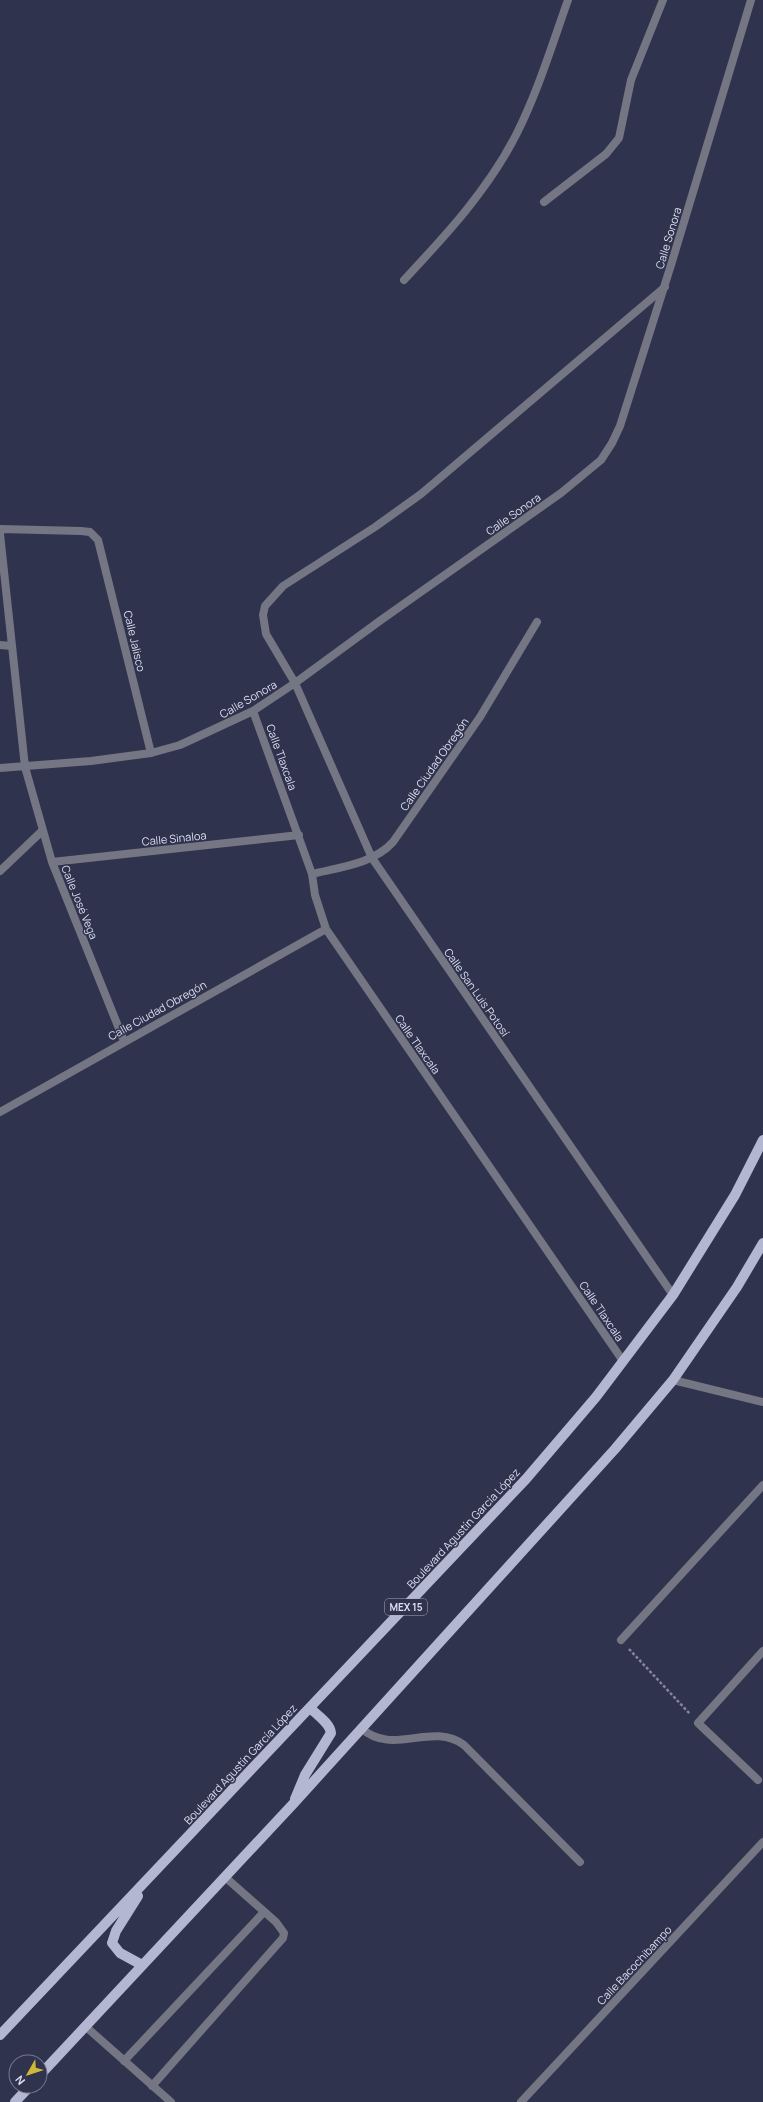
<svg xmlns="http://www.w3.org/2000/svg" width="763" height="2102" font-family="Manrope,sans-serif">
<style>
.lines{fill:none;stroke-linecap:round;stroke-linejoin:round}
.path{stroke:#83869c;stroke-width:2.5;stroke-dasharray:3 2;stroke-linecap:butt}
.service{stroke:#747684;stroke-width:8}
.minor{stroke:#747684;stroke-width:8}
.primary{stroke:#b3b7d2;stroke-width:10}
.labels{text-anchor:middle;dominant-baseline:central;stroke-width:3;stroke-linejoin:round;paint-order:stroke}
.shield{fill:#30334d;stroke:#a8abbf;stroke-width:1}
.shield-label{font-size:10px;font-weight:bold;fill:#dcdff0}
.street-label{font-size:11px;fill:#dcdff0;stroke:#30334d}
</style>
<rect width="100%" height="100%" fill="#30334d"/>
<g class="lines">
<path class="path" d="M629 1649 690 1714"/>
<path class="service" d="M361 1728C393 1757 431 1721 464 1745L580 1862
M85 2026 171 2102
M124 2061 264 1912
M152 2086 283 1938 284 1933 276 1922 225 1877"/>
<path class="minor" d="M544 202 606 154 619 138 631 80 663 0
M404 280C446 235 489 189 517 133 538 91 552 45 568 0
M665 287 421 494 375 527 283 586 265 606 263 615 266 634 295 683 372 858 673 1295
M0 529 81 531 90 532 98 540 151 753
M0 534 25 767 52 862 124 1041
M0 645 12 646
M253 711 312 874 315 895 326 929 623 1361
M0 768 91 761 151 753 180 745 253 711 295 683 381 620 561 493 601 460 612 443 620 426 671 265 751 0
M52 862 299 835
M0 871 42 831
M312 874C340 867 373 864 393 842L480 717 537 622
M0 1112 326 929
M673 1380 763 1402
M621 1640 763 1485
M758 1780 698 1723 763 1651
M521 2102 763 1842"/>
<path class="primary" d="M295 1799 305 1775 331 1733C330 1723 317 1715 310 1708
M138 1896 116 1931 112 1943 120 1953 142 1965
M0 2035 526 1479 596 1397 673 1295 735 1195 763 1140
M40 2075 294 1803 615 1449 673 1380 737 1287 763 1243
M15 2102 30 2086"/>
</g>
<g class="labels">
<rect class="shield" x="385" y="1599" width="42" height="16" rx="3"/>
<g class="shield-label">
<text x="406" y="1607">MEX 15</text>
</g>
<g class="street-label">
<text transform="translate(668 238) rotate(-73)">Calle Sonora</text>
<text transform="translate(513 514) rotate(-35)">Calle Sonora</text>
<text transform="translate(135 641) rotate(77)">Calle Jalisco</text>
<text transform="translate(248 699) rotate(-30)">Calle Sonora</text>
<text transform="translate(282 757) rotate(70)">Calle Tlaxcala</text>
<text transform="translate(434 764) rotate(-55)">Calle Ciudad Obregón</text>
<text transform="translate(174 838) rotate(-6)">Calle Sinaloa</text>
<text transform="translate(80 902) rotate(68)">Calle José Vega</text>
<text transform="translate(477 992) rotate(55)">Calle San Luis Potosí</text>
<text transform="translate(157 1010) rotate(-29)">Calle Ciudad Obregón</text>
<text transform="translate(418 1044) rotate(55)">Calle Tlaxcala</text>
<text transform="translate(602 1311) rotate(56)">Calle Tlaxcala</text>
<text transform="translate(463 1528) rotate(-47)">Boulevard Agustín García López</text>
<text transform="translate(240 1764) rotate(-47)">Boulevard Agustín García López</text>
<text transform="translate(634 1965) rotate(-47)">Calle Bacochibampo</text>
</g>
</g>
<g transform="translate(28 2074) rotate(231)"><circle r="19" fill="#30334d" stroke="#75788e"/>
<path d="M0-3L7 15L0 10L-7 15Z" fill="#cfb837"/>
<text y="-6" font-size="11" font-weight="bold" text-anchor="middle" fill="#dcdff0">N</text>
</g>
</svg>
